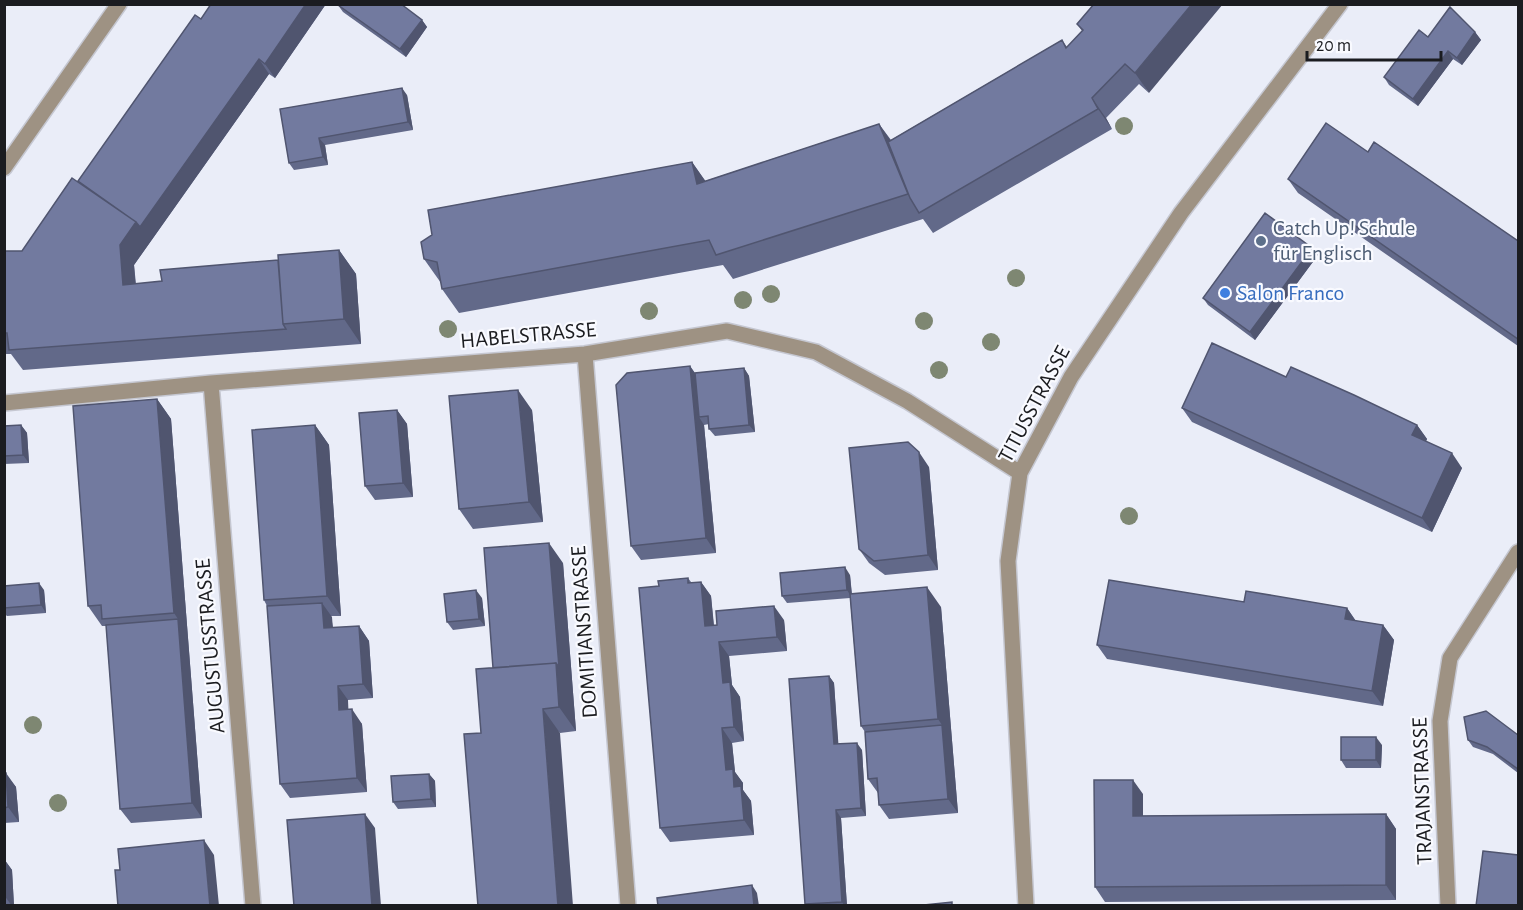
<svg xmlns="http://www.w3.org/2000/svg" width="1523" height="910" font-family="'Alegreya Sans',sans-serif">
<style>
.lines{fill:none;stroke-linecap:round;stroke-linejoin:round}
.minor-casing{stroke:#c5c7d1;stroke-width:18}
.minor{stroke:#9e9283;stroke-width:15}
.tree{fill:#7e8772}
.wall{fill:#626989}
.shaded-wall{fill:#50556f}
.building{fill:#727a9f;stroke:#50556f;stroke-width:1.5}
.service-dot{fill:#5c6f8a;stroke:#f9faff;stroke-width:2}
.shop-dot{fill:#3f7fe0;stroke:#f9faff;stroke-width:2}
.labels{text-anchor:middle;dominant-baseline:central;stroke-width:4.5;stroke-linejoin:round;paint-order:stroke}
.service-label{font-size:22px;fill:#4e5e75;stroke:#f9faff;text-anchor:start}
.shop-label{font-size:22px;fill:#366cbe;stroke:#f9faff;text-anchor:start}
.street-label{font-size:22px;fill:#1b1c20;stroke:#f9faff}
</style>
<rect width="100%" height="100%" fill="#eaedf8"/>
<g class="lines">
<defs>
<path id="minor" d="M4 168 119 4
M585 354 628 906
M211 383 253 906
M4 403 211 383 585 354 727 331 816 352 907 401 1020 473
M1026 906 1008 561 1020 473 1071 377 1181 213 1340 4
M1448 906 1440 721 1450 658 1518 552"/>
</defs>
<use href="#minor" class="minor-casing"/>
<use href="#minor" class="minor"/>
</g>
<g class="tree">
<circle cx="1124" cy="126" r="9"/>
<circle cx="1016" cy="278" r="9"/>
<circle cx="771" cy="294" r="9"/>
<circle cx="743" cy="300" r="9"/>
<circle cx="649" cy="311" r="9"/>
<circle cx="924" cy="321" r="9"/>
<circle cx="448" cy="329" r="9"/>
<circle cx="991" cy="342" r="9"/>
<circle cx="939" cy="370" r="9"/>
<circle cx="1129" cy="516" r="9"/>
<circle cx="33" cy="725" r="9"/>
<circle cx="58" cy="803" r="9"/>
</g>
<path class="wall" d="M326 4 275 78 269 74 134 265 136 284 162 281 278 260 339 250 356 274 361 344 23 370 11 354H6L4 352V251H22L78 181 201 19Z
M1094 4 1149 93 1139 84 1106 118 1112 129 933 233 923 219 733 279 723 265 459 313 442 289 441 283 424 259 692 162 705 181 879 124 891 140 1062 40 1067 47 1082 31 1077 24Z
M338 5 422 20 427 27 406 57 343 12Z
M1475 32 1481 40 1462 65 1453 59 1418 106 1389 85 1384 77 1428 37Z
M407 95 413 130 325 145 328 165 294 170 289 163 280 109Z
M1368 152 1518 241V346L1298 193 1288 179Z
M1312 248 1318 255 1255 340 1208 305 1203 298Z
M690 366 695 373 744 368 749 376 755 432 715 436 709 429V424L704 425 716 553 641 560 631 546Z
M1286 377 1417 425 1427 439 1426 441 1462 468 1432 532 1192 422 1182 408Z
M157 399 171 419 202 818 131 823 120 809 106 626H102L88 606Z
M397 410 407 424 413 497 375 500 365 486Z
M532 410 543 522 473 529 459 509Z
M21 425 27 433 29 463 4 464V426Z
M315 425 329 445 341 616H331L333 628 359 626 369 641 373 698 348 700V710L362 724 367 792 290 798 280 784 267 606 264 600Z
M929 467 938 570 885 575 869 563 859 549Z
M563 563 576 731 560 733 493 668Z
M850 575 852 594 941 607 958 813 889 819 879 805 878 793 868 779 865 732 861 726 850 598 787 603 782 596Z
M688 578 691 582H701L711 596 714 625 784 620 787 651 729 656 732 685 740 697 744 741 732 743 735 772 743 783V790L751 801 754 835 670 842 660 828 659 586Z
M4 586 44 590 46 613 7 616 4 613Z
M482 598 485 626 453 630 447 622Z
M1244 602 1347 608 1356 621 1383 625 1394 640 1383 706 1107 659 1097 645Z
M829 676 834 683 838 744 862 750 866 816 841 818 847 906H806L805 904Z
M1518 735V773L1493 754 1473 747 1468 740Z
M1382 745 1381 768H1346L1341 760Z
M4 773 16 787 19 822 4 823Z
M429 774 435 781 436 807 398 809 393 802Z
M1143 794V816L1386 814 1396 829V900L1105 902 1095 887Z
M4 859 12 870 14 906H4Z"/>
<path class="shaded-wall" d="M306 4H326L275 78 265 64Z
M1192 4H1223L1149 93 1135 73Z
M422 20 427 27 406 57 400 49Z
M1475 32 1481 40 1462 65 1457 58Z
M1448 51 1453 59 1418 106 1413 99Z
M259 59 269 74 134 265 137 305 123 285 120 245 136 222Z
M402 88 407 95 413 130 408 122Z
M1092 98 1106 118 1112 129 1098 109Z
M879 124 896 148 920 212 908 194Z
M319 138 325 145 328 165 323 157Z
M692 162 709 186 697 184Z
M1312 248 1318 255 1255 340 1250 332Z
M339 250 356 274 361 344 344 319Z
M690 366 700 381 699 417 704 425 716 553 706 538Z
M744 368 749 376 755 432 749 425Z
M518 390 532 410 543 522 529 502Z
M157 399 171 419 202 818 192 803 178 619 174 613Z
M397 410 407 424 413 497 403 483Z
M21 425 27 433 29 463 23 455Z
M315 425 329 445 341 616 327 596Z
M1417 425 1427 439 1422 449 1412 435Z
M919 452 929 467 938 570 928 555Z
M1452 453 1462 468 1432 532 1422 518Z
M549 543 563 563 576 731 559 707Z
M845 567 850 575 852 598 847 590Z
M701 582 711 596 715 640 705 626Z
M39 583 44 590 46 613 41 605Z
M927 587 941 607 958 813 948 799 942 725 938 719Z
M476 590 482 598 485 626 479 619Z
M322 603 332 617 334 643 324 628Z
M774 606 784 620 787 651 777 637Z
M1347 608 1357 623 1345 619Z
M1383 625 1394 640 1383 706 1372 691Z
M359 626 369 641 373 698 363 684Z
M719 642 729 656 732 685 740 697 744 741 734 727 723 683Z
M829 676 834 683 839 752 834 744Z
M338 686 348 700 349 725 339 710Z
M352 709 362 724 367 792 357 778Z
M543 709 560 733 573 906H558Z
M722 728 732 743 735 772 743 783V790L751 801 754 835 744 820 726 770Z
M1376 737 1382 745 1381 768 1376 760Z
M857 743 862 750 866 816 861 808Z
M6 773 16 787 19 822 8 807Z
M429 774 435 781 436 807 431 799Z
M1133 780 1143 794V830L1133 816Z
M836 810 841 818 847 906H845L842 902Z
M365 814 375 828 381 906H372Z
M1386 814 1396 829V900L1386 885Z
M204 840 214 855 219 906H210Z
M4 859 12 870 14 906H12L4 895Z
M752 885 757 893 759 906H754Z"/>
<path class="building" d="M211 4H306L265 64 259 59 140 227 136 222 78 181 195 15 201 19Z
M401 4 422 20 400 49 338 5Z
M1094 4H1192L1135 73 1125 64 1092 98 1098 109 919 213 910 198 888 142 1062 40 1066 48 1083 30 1077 24Z
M1450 7 1475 32 1457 58 1448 51 1413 99 1384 77 1419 30 1428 37Z
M402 88 408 122 319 138 323 157 289 163 280 109Z
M1326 123 1368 152 1374 142 1518 241V339L1288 179Z
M879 124 908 194 716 255 709 240 442 289 437 262 424 259 421 242 432 235 428 210 692 162 697 184Z
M72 178 136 222 120 245 123 285 162 281 160 270 278 260 283 324 286 329 9 350 7 333H4V251H22Z
M1265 213 1312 248 1250 332 1203 298Z
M339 250 344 319 283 324 278 255Z
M1212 343 1286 377 1291 367 1354 395 1417 425 1412 435 1452 453 1422 518 1182 408Z
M690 366 706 538 631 546 616 385 627 373Z
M744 368 749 425 709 429 708 416 699 417 695 373Z
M518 390 529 502 459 509 449 396Z
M157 399 174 613 102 619 101 605 88 606 73 406Z
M397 410 403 483 365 486 359 413Z
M21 425 23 455 4 456V426Z
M315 425 327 596 264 600 252 430Z
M908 442 919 452 928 555 874 561 859 549 849 448Z
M549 543 559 667 556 663 493 668 484 548Z
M845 567 847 590 782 596 780 573Z
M688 578V583L701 582 705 626 717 625 716 611 774 606 777 637 719 642 723 683 730 682 734 727 722 728 726 770 733 769 734 787 741 786 744 820 660 828 639 588 659 586 658 581Z
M1109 580 1244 602 1246 591 1347 608 1345 619 1383 625 1372 691 1097 645Z
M39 583 41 605 4 608V586Z
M927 587 938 719 861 726 850 594Z
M476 590 479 619 447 622 444 594Z
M322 603 324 628 359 626 363 684 338 686 339 710 352 709 357 778 280 784 267 606Z
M178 619 192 803 120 809 106 625Z
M556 663 559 707 543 709 558 906H478L464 734 481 733 476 669Z
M829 676 834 744 857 743 861 808 836 810 842 902 805 904 789 679Z
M1486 711 1518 735V769L1487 747 1468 740 1464 717Z
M942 725 948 799 879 805 877 778 868 779 865 732Z
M1341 737H1376V760H1341Z
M4 773H6L8 807 4 808Z
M429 774 431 799 393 802 391 776Z
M1094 780H1133V816L1386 814V885L1095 887Z
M365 814 372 906H294L287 820Z
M204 840 210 906H118L115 870H120L118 849Z
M1483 851 1518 855V906H1476Z
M752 885 754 906H658L657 898Z
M952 902V906H914Z"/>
<circle class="service-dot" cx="1261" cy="241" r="6"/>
<circle class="shop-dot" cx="1225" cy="293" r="6"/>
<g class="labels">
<g class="service-label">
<text x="1273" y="228">Catch Up! Schule<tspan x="1273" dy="25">für Englisch</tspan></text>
</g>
<g class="shop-label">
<text x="1237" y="293">Salon Franco</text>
</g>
<g class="street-label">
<text transform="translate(528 335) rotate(-5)">HABELSTRASSE</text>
<text transform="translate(1034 404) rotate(-62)">TITUSSTRASSE</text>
<text transform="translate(584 632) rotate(-94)">DOMITIANSTRASSE</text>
<text transform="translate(210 646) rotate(-95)">AUGUSTUSSTRASSE</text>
<text transform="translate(1422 791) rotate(-92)">TRAJANSTRASSE</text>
</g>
</g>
<rect width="1523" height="910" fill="none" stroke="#1b1c20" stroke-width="12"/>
<path d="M1307 51v9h134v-9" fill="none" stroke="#1b1c20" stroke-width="3"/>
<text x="1316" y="51" font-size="18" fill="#1b1c20" stroke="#f9faff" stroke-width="4.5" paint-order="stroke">20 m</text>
</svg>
